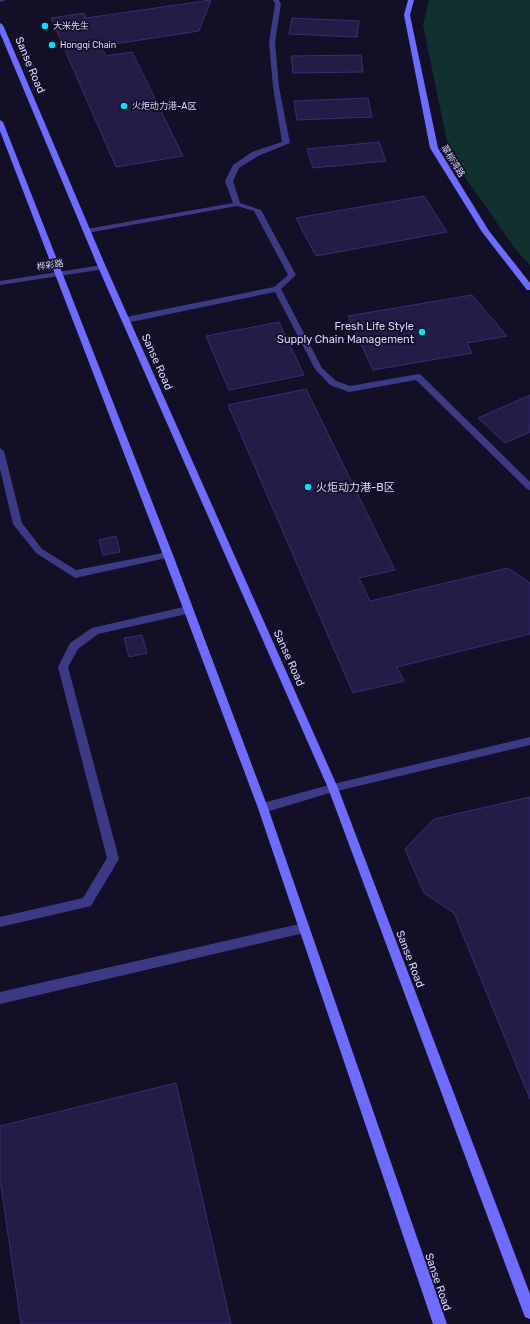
<svg xmlns="http://www.w3.org/2000/svg" width="530" height="1324" font-family="Rubik,'Noto Sans SC',sans-serif">
<style>
.green{fill:#12302f}
.building{fill:#241b47;stroke:#3b2d73}
.lines{fill:none;stroke-linecap:round;stroke-linejoin:round}
.lane{fill:#3d3a85;fill-rule:evenodd}
.street{fill:#3d3a85;fill-rule:evenodd}
.secondary{fill:#6f6bff;fill-rule:evenodd}
.poi-dot{fill:#00e5ff;stroke:#130f26;stroke-width:1.5}
.labels{text-anchor:middle;dominant-baseline:central;stroke-width:3.5;stroke-linejoin:round;paint-order:stroke}
.far-poi-label{font-size:9px;fill:#d9d4ff;stroke:#130f26;text-anchor:start}
.far-street-label{font-size:9px;fill:#d9d4ff;stroke:#130f26}
.street-label{font-size:11px;fill:#d9d4ff;stroke:#130f26}
.poi-label{font-size:11px;fill:#d9d4ff;stroke:#130f26;text-anchor:end}
</style>
<rect width="100%" height="100%" fill="#130f26"/>
<path class="green" d="M429 0H530V265L516 250 450 156 423 25Z"/>
<path class="building" d="M211 0 199 31 101 46 106 56 132 52 183 156 116 167 51 18 84 13 86 18Z
M292 18 359 21 357 37 289 34Z
M361 55 363 72 293 73 291 56Z
M368 98 372 117 297 120 294 101Z
M379 142 386 161 313 168 307 149Z
M424 196 447 232 316 256 296 218Z
M472 295 507 336 467 343 472 353 373 370 348 316Z
M279 322 304 375 229 390 206 336Z
M306 389 395 570 359 578 370 601 508 568 530 583V634L397 667 404 681 353 693 228 405Z
M530 395V432L505 443 478 418Z
M116 536 120 552 103 555 99 540Z
M142 635 147 653 129 657 124 638Z
M530 797V1099L454 913 424 893 405 849 434 819Z
M176 1083 231 1324H21L0 1179V1126Z"/>
<g class="lines">
<path class="lane" d="M273 0H279L281 4 275 42 279 87 290 143 258 156 239 168 233 181 240 203 261 210 296 275 281 289 322 368 336 381 350 386 418 374 421 375 530 482V490L527 489 416 380 349 392 330 385 315 369 275 292 126 323 122 320 126 317 274 287 288 275 254 211 237 206 87 233 83 231 87 229 233 203 225 181 233 165 252 152 282 142 273 87 269 42 275 4Z
M0 448 4 451 22 523 42 549 76 570 168 552 173 555 171 557 75 578 72 576 36 553 13 524 0 469Z
M188 606 191 607 193 610 191 613 98 634 78 649 68 667 119 859 91 906 0 927V917L83 898 107 858 58 667 70 643 92 628Z"/>
<path class="street" d="M0 0H6L0 2Z
M102 265 106 267 105 269 0 285V281Z
M530 737V745L333 792 263 813 259 811 258 808 259 805 263 803 333 784Z
M304 923 308 924 310 928 308 932 304 933 0 1004V992Z"/>
<path class="secondary" d="M408 0H414L410 15 438 148 489 231 530 283V290H527L482 232 430 148 404 15Z
M0 23 3 25 106 267 338 788 530 1294V1319L525 1317 523 1312 328 788 98 267 0 33Z
M0 120 3 122 173 555 268 808 447 1324H433L258 808 163 555 0 131Z"/>
</g>
<g class="poi-dot">
<circle cx="45" cy="26" r="4"/>
<circle cx="52" cy="45" r="4"/>
<circle cx="124" cy="106" r="4"/>
<circle cx="422" cy="332" r="4"/>
<circle cx="308" cy="487" r="4"/>
</g>
<g class="labels">
<g class="far-poi-label">
<text x="53" y="26">大米先生</text>
<text x="60" y="45">Hongqi Chain</text>
<text x="132" y="106">火炬动力港-A区</text>
</g>
<g class="far-street-label">
<text transform="translate(453 161) rotate(58)">翠柳湾路</text>
<text transform="translate(50 265) rotate(-9)">桦彩路</text>
</g>
<g class="street-label">
<text transform="translate(30 65) rotate(67)">Sanse Road</text>
<text transform="translate(157 362) rotate(66)">Sanse Road</text>
<text transform="translate(289 658) rotate(66)">Sanse Road</text>
<text transform="translate(410 959) rotate(69)">Sanse Road</text>
<text transform="translate(438 1282) rotate(71)">Sanse Road</text>
</g>
<g class="poi-label">
<text x="414" y="326">Fresh Life Style<tspan x="414" dy="13">Supply Chain Management</tspan></text>
<text x="316" y="487" text-anchor="start">火炬动力港-B区</text>
</g>
</g>
</svg>
